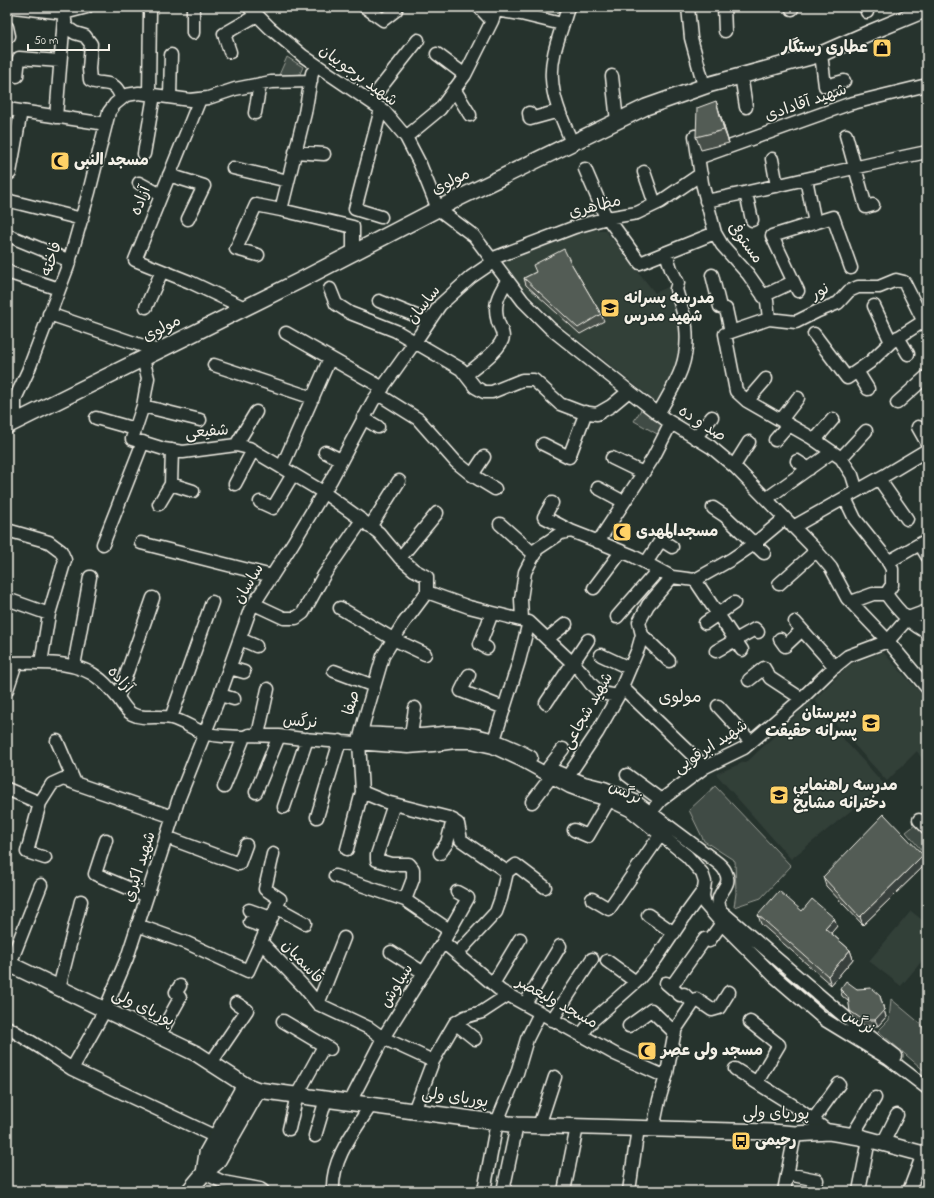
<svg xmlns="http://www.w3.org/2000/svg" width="934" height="1198" font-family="'Indie Flower','Playpen Sans Arabic',sans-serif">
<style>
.built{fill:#333f39}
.green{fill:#414b45;stroke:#9a9e96}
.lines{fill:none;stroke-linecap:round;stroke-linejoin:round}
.minor-casing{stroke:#f4f1e8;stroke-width:15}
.major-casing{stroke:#f4f1e8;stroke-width:18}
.minor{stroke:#26332d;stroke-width:12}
.major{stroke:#26332d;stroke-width:15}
.wall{fill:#474f49;stroke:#f4f1e8}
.shaded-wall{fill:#39403c;stroke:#f4f1e8}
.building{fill:#525c55;stroke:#f4f1e8}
.labels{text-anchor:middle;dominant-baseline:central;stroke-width:3;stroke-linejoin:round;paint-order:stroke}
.poi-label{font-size:16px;font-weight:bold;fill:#f4f1e8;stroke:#26332d;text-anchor:start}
.street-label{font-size:16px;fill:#f4f1e8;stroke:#26332d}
.neighbourhood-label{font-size:17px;fill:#f4f1e8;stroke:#26332d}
</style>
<rect width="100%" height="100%" fill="#26332d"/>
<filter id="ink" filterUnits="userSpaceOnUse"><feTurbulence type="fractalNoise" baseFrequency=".025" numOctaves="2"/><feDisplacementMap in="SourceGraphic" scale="8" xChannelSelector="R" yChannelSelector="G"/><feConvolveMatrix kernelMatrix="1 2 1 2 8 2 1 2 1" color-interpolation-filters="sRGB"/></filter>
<g filter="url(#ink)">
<path class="built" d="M585 230H605L655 293 670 286 681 327V360L656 402 558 323 507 272 505 260Z
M883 652 927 700V761L924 762 917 751 887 781 814 700 849 665Z
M810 702 884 784 791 859 716 774 749 760Z
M911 911 927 924V955L901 986 869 961Z"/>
<path class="green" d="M287 57 303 67 299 76 279 75Z
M642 408 666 424 659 435 634 421Z
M715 786 791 866 761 898 734 907 736 893 735 861 704 841 689 810Z
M915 825 927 839V857L906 832Z
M891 999 922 1025 927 1040V1073L878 1031 889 1020Z"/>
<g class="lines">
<defs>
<path id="minor" d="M14 7 64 13 87 7
M65 7 64 13 66 27 75 33 85 36 91 44 89 69 90 80C97 85 108 81 115 87 118 89 120 95 122 98
M193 7V33
M249 7 270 28 303 56 384 111 406 137 420 164 438 209 474 236 523 301 550 328 629 391 665 419 711 447 736 468 814 548 831 568 847 598 888 641 927 688
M365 7 383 20 396 10
M479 7 492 21
M568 7C562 30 550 55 552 79 553 101 564 123 572 143
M688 7 691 38 704 86
M724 7 725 31
M791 7 792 9
M866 7 867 12
M495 10 521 14 562 24
M7 27 9 36
M230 52 224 34 257 15
M437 54 465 75
M821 54 825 86 844 81
M741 75 746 107
M17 76 19 58 60 61
M612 76 617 121
M454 89 470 115
M149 94 150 11
M170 97 171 55
M200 99 135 260 190 282 245 308
M370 101 418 40
M7 109 106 124
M255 113 260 84
M529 113 530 119 559 111
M56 117 64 18
M846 135 866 207 873 205
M695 136 702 183 715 233 722 245 748 274 767 301 769 319
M406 137 440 109 465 75 492 21 497 7
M295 152 324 154
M144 154 154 95
M698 158 849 104 927 85
M772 159 777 186
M233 168 288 181
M585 169 604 213 640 263 715 233
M644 172 655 204
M10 173 21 111
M169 175 204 186 188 219
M806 179 815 223
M139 183 161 195
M746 193 752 220
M10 201 82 219
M706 201C780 186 853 167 927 152
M281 210 353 227V253
M381 217 355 209 381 109
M7 235 70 261
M258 255 236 249 256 205 281 210 305 113 312 73
M491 259 575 227 607 218 637 213 660 202 701 174
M7 270 10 273 59 289
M712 275 720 307 726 309 731 332
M330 289 336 304 350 313 396 331 461 369 475 387 484 392H492L522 380H534L560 404 581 412 597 414 611 406 629 391
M798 291 772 236 833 217 851 268
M763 296 793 282
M379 301 429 321
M874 306 891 342
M146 307 162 271
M49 314 158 351
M286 333 383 388
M814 334 847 378 870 362 891 342 927 319
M898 337 908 354
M143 359 148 378 143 406 132 439 164 449 183 452 236 445 249 448 323 492 355 515 379 533 400 558 414 570 427 577V592L403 624 383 656 364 721 359 742 362 792 347 849
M214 365 313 398
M857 371 868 389
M466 375C475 367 501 350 503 337 503 332 500 327 498 322 493 305 498 295 507 281
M378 394 418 419 456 462 472 475 495 489
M747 401 766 379
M897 403 927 376
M143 406 200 420
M658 414C675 384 690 363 686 327 685 315 679 301 676 289L678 283 671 269 666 253
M96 418 135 429
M363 418 378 427
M781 420 798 398
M15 422V399L28 371 68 266 89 192 109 112 115 104 126 95 139 93 190 100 208 98 235 89 271 82 311 81
M918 427 927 443
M695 438 712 417
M775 440 788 425
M815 440 833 419
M543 444 569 457 586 412
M236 445 256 412
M325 452 341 460
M612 458 643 473
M841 458 866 431
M797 461 809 469
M734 466 749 442
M282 467 330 358
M472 475 484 457
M879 479 907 519
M171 484 193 491
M235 484 253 450
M598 488 624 502
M857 491 852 475 841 458 812 438 747 401 736 391 725 334 769 319 796 322 818 311 838 303 849 291 858 287H879L896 280 904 282 927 328
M845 498 855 519 886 558 892 569V585L886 594
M766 499 832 452
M260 502 273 508 293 474
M552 503 544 517 571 531
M159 504 171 484 172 450
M713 508 725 516 764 553
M500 524 535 555
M370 527 399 481
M793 527 887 474 927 450
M7 530 49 542 61 551 65 560 49 614 41 663
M598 542 653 458 671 423
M141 543 272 576
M103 544 143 442
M920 544 927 556
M400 558 437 513
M888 562 927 540
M646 563 661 540 672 547
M695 580 742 650
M779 584 816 551
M594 588 621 552
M427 592 469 607 529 622 581 671 591 684 601 693 618 696
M7 599 49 614
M851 602 873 594H886C896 608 911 625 927 632
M254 604 284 618H296L303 613 324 575 362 520
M340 608 393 639 425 654
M617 617 658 570
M522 619 521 599 525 572 537 549 561 533 571 531 594 540 633 556 672 577 695 580 732 559 754 544 784 519
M795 622 835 667
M705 623 734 603
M642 635 669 661
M240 639 256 646
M547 639 566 624
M780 639 785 646 802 630
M487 648 480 644 492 613
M716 651 755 629 758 632
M601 655 629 668
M7 663C37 663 77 659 101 680 107 685 113 692 118 698 123 704 125 710 132 714 143 720 158 715 171 718 183 721 193 729 204 733 215 737 232 736 244 737L249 735 279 736 303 739 408 747 433 745 455 742H471L493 747 521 760 570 787 591 795 609 800 630 810 687 856 702 873 705 882 703 896 705 904 726 928 774 976 825 1020 889 1059 927 1088
M74 666 90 577
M230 668 244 672
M334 671 374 686
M469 675 461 691 504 708
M749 680 764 668 770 678 802 699
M622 687 705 767
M7 690 16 663
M220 695 234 699
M118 698 153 598
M546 703 588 640
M718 706 751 742
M171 718 212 602
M361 733C379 734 398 735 416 735 432 735 447 731 462 733 487 736 510 745 531 757
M258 735 268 689
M411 735 415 708
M494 740 519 661 529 622
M57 741 75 783
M549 767 555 771 584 783 604 788 635 801 714 860C718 863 723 867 725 871 732 884 722 888 719 898 718 902 719 907 721 911L825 1000 856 1026 896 1056
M549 767 563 749
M627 775 661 800
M568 776 597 733 618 696 638 649 642 635 639 622 648 605 672 577
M224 787 244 737
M7 789 40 803 52 784 63 779 173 817
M256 792 279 736
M362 792 386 802 449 818 458 824 461 840 507 872
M532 802 551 777
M40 803 27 852 45 858
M394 804 377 855V860L391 864H409L413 869V879L405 900
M284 807 307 739
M650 813 661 800 705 767 744 748 798 702 833 668 848 656 888 641 908 618 927 611
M317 817 340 741
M919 820 927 828
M574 830 588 836 609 800
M166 837 239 864 246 845
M106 840 95 874 147 896
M440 853 447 843 453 820
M335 876 405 900 449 930
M592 899 609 909 661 834
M276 907 305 923
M249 910 271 918
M648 915 674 933
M250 922 267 928
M137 925 187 943 248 971 261 942 304 987 318 1004 369 1028 383 1038 433 1061
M261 942 280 899 265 889 273 854
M443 942 501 991 615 1054 666 1077
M391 952 424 973
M457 954 496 912 501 898 507 872 516 865 545 887
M607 961 636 982
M10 964 41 885
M666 983 680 995 684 994 693 1003
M493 984 520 939
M671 987 705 939 709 941 722 923
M59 988 81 901
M318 1004 344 938
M525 1004 560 946
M552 1020 592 959
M283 1021 330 1049
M750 1022 779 1045 757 1082
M455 1023 475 1039
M629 1026 651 1010 675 1033
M7 1027 41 1048 72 1069 216 1137
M581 1035 592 1021 636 982 656 959 687 913 703 891
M159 1036 180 998 176 992 180 986
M211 1063 247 1010 236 1003
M72 1069 105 1010 127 958 179 798 218 700 250 610 293 543 331 480 373 401 415 342 440 305 471 277 493 262
M735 1069 794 1106 829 1132
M350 1102 383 1038 443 942 468 898 457 892
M414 1111 433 1061 455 1023 465 1017 482 1012 508 995
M813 1120 839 1084
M539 1126 555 1077
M289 1129 297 1095 324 1046
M653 1129 659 1100 667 1073 675 1030 696 999 712 1010 719 1008 729 992
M315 1136 326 1099
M852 1136 875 1098
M883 1143 897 1115
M204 1173 223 1182 260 1189 263 1191
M788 1174 817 1180
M333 1191C331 1159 355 1130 371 1105
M484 1191 497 1122 517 1073 527 1039 540 1013
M503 1191 517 1125
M564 1191 577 1127
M629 1191 638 1128
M784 1191 795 1134
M859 1191 869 1140
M909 1191 923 1154"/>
<path id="major" d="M7 426 299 281 457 199 646 107 711 84 821 54 869 33 927 9
M7 963 197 1054 245 1085 258 1090 517 1125 772 1132 795 1134 829 1132 860 1137 927 1155
M204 1173 207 1153 245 1085
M189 1191 204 1173 217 1162 258 1090"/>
</defs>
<use href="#minor" class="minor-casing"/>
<use href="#major" class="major-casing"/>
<use href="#minor" class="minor"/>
<use href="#major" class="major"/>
</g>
<path class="wall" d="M716 101 720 114 729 143 701 150 696 137Z
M571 263 601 314 604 321 580 334 526 285 524 278 536 272Z
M923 855 926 864 863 925 826 886 823 877Z
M802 911 834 918 837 926 831 933 850 950 853 959 831 985 761 924 758 915Z
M840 989H857L882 1003 886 1017 878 1026H865L853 1018 850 1011 849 1002 842 996Z"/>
<path class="shaded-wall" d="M716 101 720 114 729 143 724 130Z
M923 855 926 864 863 925 860 917Z
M834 918 837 926 828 937 825 928Z
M850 950 853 959 831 985 828 976Z
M880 996 886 1017 878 1026 875 1020Z"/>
<path class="building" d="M716 101 724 130 696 137 697 108Z
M564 249 571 263 601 314 578 328 524 278 536 272 533 265Z
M884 814 923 855 860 917 823 877Z
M779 891 802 911 812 899 834 918 825 928 850 950 828 976 758 915Z
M846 981 857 989 871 988 880 996 884 1010 875 1020H863L850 1011 848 997 840 989Z"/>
</g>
<defs>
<symbol id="shop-square" viewBox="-11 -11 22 22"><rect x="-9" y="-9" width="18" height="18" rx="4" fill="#ffd166" stroke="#26332d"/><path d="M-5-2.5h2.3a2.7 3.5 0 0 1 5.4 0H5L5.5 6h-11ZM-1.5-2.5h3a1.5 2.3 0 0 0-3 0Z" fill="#111"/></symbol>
<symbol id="mosque-square" viewBox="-11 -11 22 22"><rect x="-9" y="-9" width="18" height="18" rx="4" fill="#ffd166" stroke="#26332d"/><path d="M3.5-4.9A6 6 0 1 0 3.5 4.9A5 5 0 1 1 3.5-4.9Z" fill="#111"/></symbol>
<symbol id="school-square" viewBox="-11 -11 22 22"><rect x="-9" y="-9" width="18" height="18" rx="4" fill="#ffd166" stroke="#26332d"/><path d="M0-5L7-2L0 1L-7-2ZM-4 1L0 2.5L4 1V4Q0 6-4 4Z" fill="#111"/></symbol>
<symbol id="bus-square" viewBox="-11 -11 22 22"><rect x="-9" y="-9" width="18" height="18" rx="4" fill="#ffd166" stroke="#26332d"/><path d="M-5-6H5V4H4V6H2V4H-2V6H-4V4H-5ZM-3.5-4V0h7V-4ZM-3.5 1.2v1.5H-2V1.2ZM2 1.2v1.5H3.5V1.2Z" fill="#111"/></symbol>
</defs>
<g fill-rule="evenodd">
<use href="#shop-square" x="871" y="37" width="22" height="22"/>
<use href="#mosque-square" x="49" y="150" width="22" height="22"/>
<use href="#school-square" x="599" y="297" width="22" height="22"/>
<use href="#mosque-square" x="611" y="521" width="22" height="22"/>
<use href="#school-square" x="860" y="712" width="22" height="22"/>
<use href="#school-square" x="768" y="784" width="22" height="22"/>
<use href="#mosque-square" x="636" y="1040" width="22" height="22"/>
<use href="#bus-square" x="730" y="1130" width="22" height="22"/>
</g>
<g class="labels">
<g class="poi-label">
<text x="868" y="48" text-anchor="end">عطاری رستگار</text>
<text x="74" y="161">مسجد النبی</text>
<text x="624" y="299">مدرسه پسرانه<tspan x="624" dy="18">شهید مدرس</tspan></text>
<text x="636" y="532">مسجدالمهدی</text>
<text x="857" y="714" text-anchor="end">دبیرستان<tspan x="857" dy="18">پسرانه حقیقت</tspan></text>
<text x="793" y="786">مدرسه راهنمایی<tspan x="793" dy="18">دخترانه مشایخ</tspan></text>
<text x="661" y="1051">مسجد ولی عصر</text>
<text x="755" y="1141">رحیمی</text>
</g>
<g class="street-label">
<text transform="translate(358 76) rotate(36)">شهید برجوییان</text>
<text transform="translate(806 103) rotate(-19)">شهید آقادادی</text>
<text transform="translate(451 182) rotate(-26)">مولوی</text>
<text transform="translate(141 201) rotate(-68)">آزاده</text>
<text transform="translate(595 207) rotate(-14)">مظاهری</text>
<text transform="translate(745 243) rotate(53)">مستوفی</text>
<text transform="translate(52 259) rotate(-71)">فاخته</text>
<text transform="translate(820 292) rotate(-29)">نور</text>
<text transform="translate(424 305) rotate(-52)">ساسان</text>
<text transform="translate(162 329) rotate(-27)">مولوی</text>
<text transform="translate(702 424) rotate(33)">صد و ده</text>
<text transform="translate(207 432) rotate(-5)">شفیعی</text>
<text transform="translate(249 584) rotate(-59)">ساسان</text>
<text transform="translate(120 680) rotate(47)">آزاده</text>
<text transform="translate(352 703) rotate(-74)">صفا</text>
<text transform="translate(588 711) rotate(-60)">شهید شجاعی</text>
<text transform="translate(300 722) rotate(5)">نرگس</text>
<text transform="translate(711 747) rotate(-33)">شهید ابرقویی</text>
<text transform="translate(625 793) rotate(26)">نرگس</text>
<text transform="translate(140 867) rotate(-72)">شهید اکبری</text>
<text transform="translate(302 962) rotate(47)">قاسمیان</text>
<text transform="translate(397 986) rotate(-58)">سیاوش</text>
<text transform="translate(557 1003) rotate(29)">مسجد ولیعصر</text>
<text transform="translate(143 1008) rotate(26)">پوریای ولی</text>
<text transform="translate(858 1022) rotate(31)">نرگس</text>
<text transform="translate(455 1098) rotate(8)">پوریای ولی</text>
<text transform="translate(776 1114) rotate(1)">پوریای ولی</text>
</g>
<g class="neighbourhood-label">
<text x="680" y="697">مولوی</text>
</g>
</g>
<rect width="934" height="1198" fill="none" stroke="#26332d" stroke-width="24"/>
<rect x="12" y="12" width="910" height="1174" fill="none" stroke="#f4f1e8" stroke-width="1.5" filter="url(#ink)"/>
<path d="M28 44v6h81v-6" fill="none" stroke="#f4f1e8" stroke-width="2"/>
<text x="34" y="44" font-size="12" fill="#f4f1e8" stroke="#26332d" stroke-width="3" paint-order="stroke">50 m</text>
</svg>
